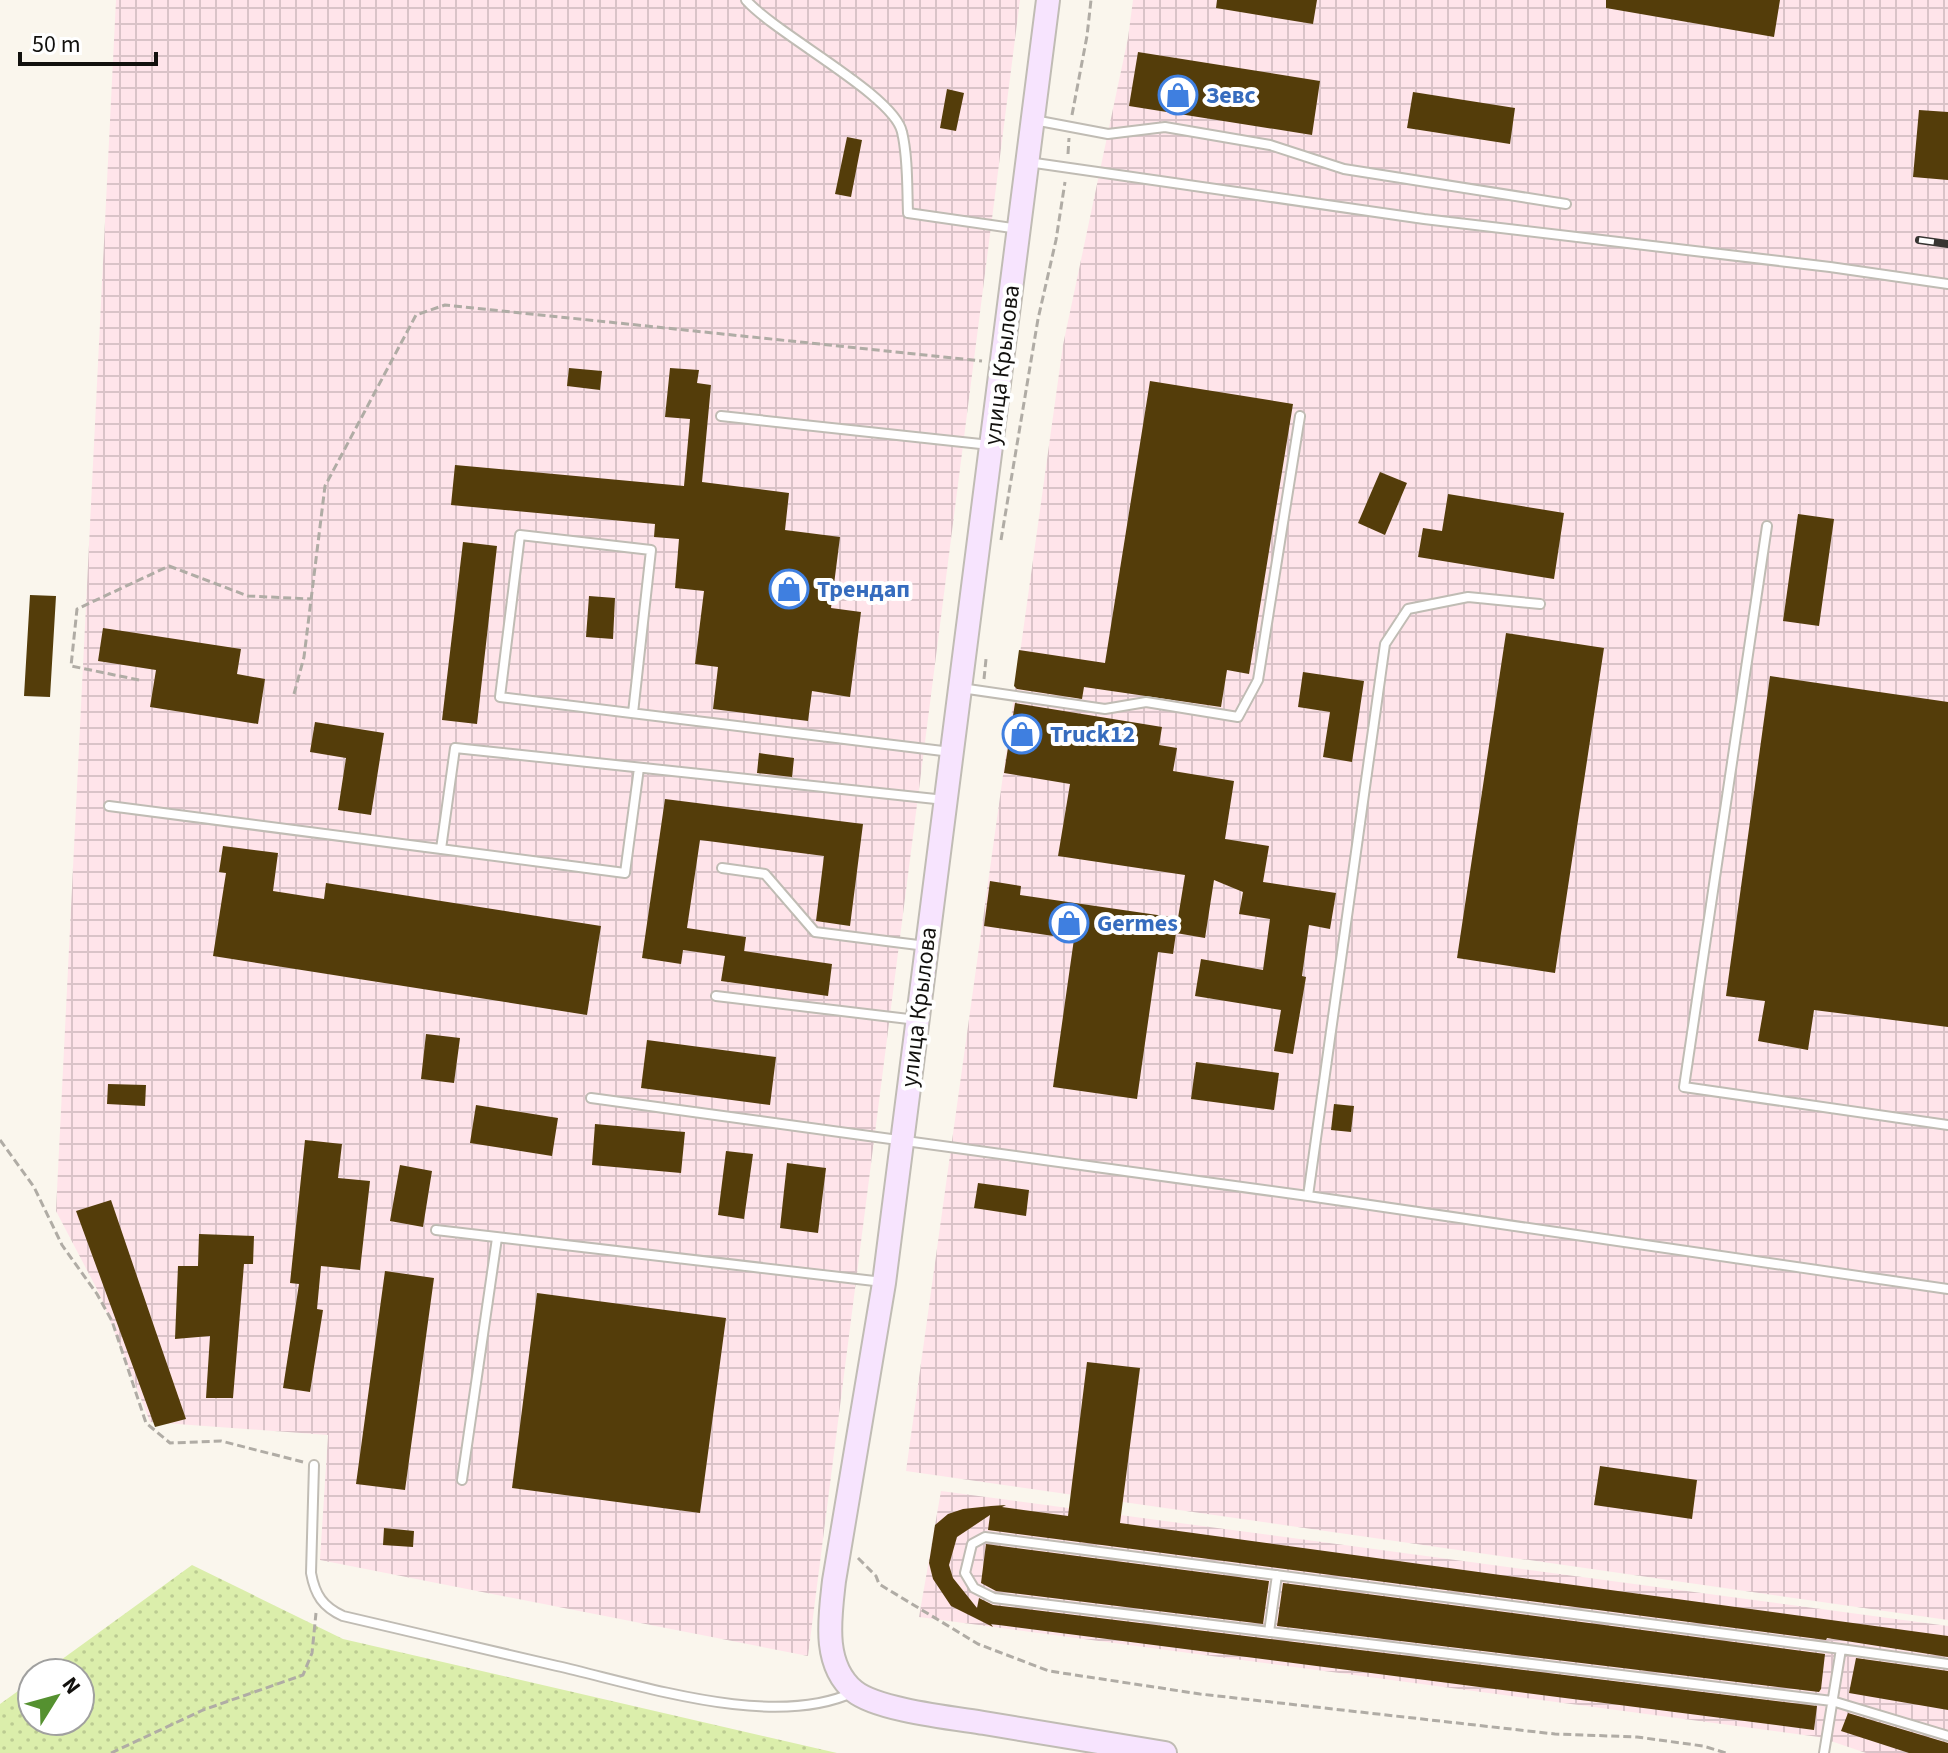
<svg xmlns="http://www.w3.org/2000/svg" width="1948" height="1753" font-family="'Source Sans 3',sans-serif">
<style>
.industrial{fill:url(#industrial-grid)}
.grass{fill:url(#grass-dots)}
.building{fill:#543d0a}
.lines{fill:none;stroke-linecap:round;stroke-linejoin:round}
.lane-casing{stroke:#c0bcb4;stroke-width:12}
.secondary-casing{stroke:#c0bcb4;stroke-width:26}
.path{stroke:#b0aca5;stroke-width:3;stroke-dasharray:8 4;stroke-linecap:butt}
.lane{stroke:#fff;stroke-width:8}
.secondary{stroke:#f7e4fe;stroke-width:22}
.rail-casing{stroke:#373532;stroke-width:8}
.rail{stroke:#fff;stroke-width:5;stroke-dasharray:15;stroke-linecap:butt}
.labels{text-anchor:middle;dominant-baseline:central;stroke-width:8;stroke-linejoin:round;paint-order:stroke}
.shop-label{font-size:24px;font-weight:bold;fill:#366cbe;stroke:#fff;text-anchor:start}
.street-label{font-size:24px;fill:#12110e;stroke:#fff}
</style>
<defs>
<pattern id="industrial-grid" width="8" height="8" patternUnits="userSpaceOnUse" patternTransform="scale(2)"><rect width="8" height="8" fill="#ffe4ea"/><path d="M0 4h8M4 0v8" fill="none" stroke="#dac3c8"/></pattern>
<pattern id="grass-dots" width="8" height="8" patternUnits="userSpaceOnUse" patternTransform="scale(2)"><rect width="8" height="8" fill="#dbeeab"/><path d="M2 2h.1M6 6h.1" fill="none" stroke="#bbcb92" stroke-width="1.8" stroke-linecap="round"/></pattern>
</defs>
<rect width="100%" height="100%" fill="#faf6ed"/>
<path class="industrial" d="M116 0H1020L808 1656 320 1560 328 1435 150 1422 100 1295 56 1211Z
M1133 0H1948V1620L906 1471 1063 345 1128 38Z
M941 1491 1948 1626V1753H1866L1819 1737 919 1617Z"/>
<path class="grass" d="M192 1565 343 1639 837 1753H0V1704L32 1681V1721H80V1673H43Z"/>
<path class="building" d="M1217 0H1317L1313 24 1216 8Z
M1606 0H1780L1774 37 1606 8Z
M1138 52 1320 81 1312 135 1129 106Z
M947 89 964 93 956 131 940 128Z
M1413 92 1515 108 1510 144 1407 128Z
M1919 110 1948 112V180L1913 177Z
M847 137 862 140 851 197 835 194Z
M569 368 602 371 600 390 567 386Z
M670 368 699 370 697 383 711 385 702 482 789 493 785 530 840 537 831 608 861 612 850 697 812 691 808 721 713 709 718 667 695 664 704 591 675 588 679 539 654 537 655 524 451 505 455 465 684 486 690 419 665 417Z
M1150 381 1293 404 1249 674 1227 670 1221 707 1084 687 1082 699 1017 689 1014 686 1019 650 1105 663Z
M1380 472 1407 483 1385 535 1358 523Z
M1448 494 1564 513 1554 579 1418 557 1423 528 1442 531Z
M1798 514 1834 519 1819 626 1783 621Z
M463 542 497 546 477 724 442 720Z
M30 595 56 596 50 697 24 696Z
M589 596 615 598 613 639 586 637Z
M103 628 241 649 237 674 265 679 258 724 150 707 156 670 98 661Z
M1506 633 1604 648 1555 973 1457 958Z
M1303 672 1364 681 1352 762 1323 757 1330 712 1298 707Z
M1770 676 1948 702V1027L1814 1010 1808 1050 1758 1041 1765 1001 1726 996Z
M1015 703 1162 727 1159 745 1177 748 1173 771 1234 781 1225 839 1269 846 1263 882 1336 893 1330 929 1309 925 1302 976 1306 977 1293 1054 1274 1051 1281 1010 1195 996 1201 959 1263 970 1270 919 1239 914 1243 892 1214 880 1205 938 1176 933 1173 954 1158 952 1137 1099 1053 1087 1074 939 984 926 990 881 1021 886 1020 895 1178 918 1185 875 1058 856 1070 784 1004 773Z
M315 722 384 733 371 815 338 810 346 758 310 752Z
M759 753 794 758 792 777 757 773Z
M665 799 863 824 850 926 816 921 824 856 700 840 687 928 746 937 744 951 832 964 828 996 721 981 725 956 683 950 681 964 642 958Z
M223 846 278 853 273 891 324 899 326 883 601 926 587 1015 213 956 226 873 219 872Z
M426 1034 460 1038 454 1083 421 1079Z
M647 1040 776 1057 770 1105 641 1088Z
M1196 1062 1279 1073 1274 1110 1191 1099Z
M108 1084 146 1085 145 1106 107 1104Z
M1334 1104 1354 1106 1351 1132 1331 1130Z
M476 1105 558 1118 552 1156 470 1143Z
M595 1124 685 1132 681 1173 592 1165Z
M305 1140 342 1144 338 1178 370 1181 360 1270 321 1266 317 1309 323 1310 310 1392 283 1388 299 1284 290 1283Z
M726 1151 753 1154 744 1219 718 1215Z
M787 1163 826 1168 818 1233 780 1228Z
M400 1165 432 1171 423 1227 390 1221Z
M978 1183 1029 1190 1026 1216 974 1208Z
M111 1200 156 1332 186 1419 155 1427 76 1211Z
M199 1234 254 1236 253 1264H244L233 1398H206L210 1336 175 1339 178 1266H198Z
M385 1271 434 1278 405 1490 356 1484Z
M537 1293 726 1318 700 1513 512 1488Z
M1087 1362 1140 1368 1120 1523 1948 1636V1657L1827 1638 1826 1640 988 1530 990 1515 957 1537 949 1565 953 1578 977 1608 979 1598 993 1605 1817 1706 1814 1730 991 1624 993 1627 951 1606 933 1579 929 1563 935 1525 948 1514 963 1509 991 1506 1006 1505 1002 1507 1068 1516Z
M1600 1466 1697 1480 1692 1519 1594 1505Z
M384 1528 414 1531 413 1547 383 1545Z
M986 1544 1269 1581 1263 1624 996 1591 981 1583Z
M1283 1583 1825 1654 1821 1689 1819 1692 1277 1626Z
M1856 1658 1948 1671V1710L1849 1693Z
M1848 1713 1948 1743V1753H1909L1841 1731Z"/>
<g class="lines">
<defs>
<path id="lane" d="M746 0C777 35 894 95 902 132 908 157 907 187 908 213L1019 229
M1034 120 1108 134 1165 127 1270 145 1344 169 1566 204
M1028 162 1424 219 1830 267 1948 284
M721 416 990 445
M1767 526 1684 1087 1948 1125
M961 688 1105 709 1146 702 1238 717 1258 680 1300 416
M633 713 651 550 520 535 500 697 951 752
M109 806 625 873 639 768
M441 849 455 748 945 800
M722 868 765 874 815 932 926 946
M716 996 917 1020
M591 1098 1308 1196 1385 644 1408 609 1468 597 1540 604
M1308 1196 1948 1289
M436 1230 883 1282
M314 1465 311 1573C315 1595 323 1607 343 1616 414 1633 486 1649 557 1666 641 1685 773 1730 854 1692
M462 1480 497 1238
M1269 1632 1277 1575
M1841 1649 985 1537 972 1544 965 1573 974 1588 994 1598 1832 1701 1948 1736
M1824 1753 1841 1649 1948 1664"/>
<path id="secondary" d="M1048 0 884 1283 834 1581C830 1617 822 1664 854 1691 877 1710 953 1718 984 1723 1044 1733 1105 1743 1165 1753"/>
</defs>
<use href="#lane" class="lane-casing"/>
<use href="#secondary" class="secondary-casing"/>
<path class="path" d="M1072 115 1087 36 1091 0
M1068 154 1069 138
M1001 540 1038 319 1056 240 1065 182
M984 679 986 659
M139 680 71 666 77 609 169 566 248 596 311 599
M294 694 304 657 325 486 416 315 445 305 982 361
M0 1140 34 1187 62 1245 97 1294 112 1321 146 1423 170 1443 221 1441 303 1462
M858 1558 876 1576 879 1584 978 1644 1049 1671 1200 1694 1555 1734 1637 1737 1703 1746 1726 1753
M111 1753 203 1710 303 1675 312 1653 316 1613"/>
<use href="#lane" class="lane"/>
<use href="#secondary" class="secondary"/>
<defs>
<path id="rail" d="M1919 240 1948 244"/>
</defs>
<use href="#rail" class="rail-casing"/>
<use href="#rail" class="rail"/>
</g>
<defs>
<symbol id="shop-ring" viewBox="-11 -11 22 22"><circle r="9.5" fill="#fff" stroke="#3f7fe0" stroke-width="1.5"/><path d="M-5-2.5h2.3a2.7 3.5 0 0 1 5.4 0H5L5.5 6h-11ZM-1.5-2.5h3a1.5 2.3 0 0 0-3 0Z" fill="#3f7fe0"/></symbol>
</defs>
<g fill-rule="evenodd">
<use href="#shop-ring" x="1156" y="73" width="44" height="44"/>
<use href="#shop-ring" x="767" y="567" width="44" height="44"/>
<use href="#shop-ring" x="1000" y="712" width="44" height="44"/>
<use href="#shop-ring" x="1047" y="901" width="44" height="44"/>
</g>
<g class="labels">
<g class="shop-label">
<text x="1206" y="95">Зевс</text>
<text x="817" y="589">Трендап</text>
<text x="1050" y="734">Truck12</text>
<text x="1097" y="923">Germes</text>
</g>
<g class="street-label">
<text transform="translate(1002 365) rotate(-83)">улица Крылова</text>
<text transform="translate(919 1007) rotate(-83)">улица Крылова</text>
</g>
</g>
<g transform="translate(56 1697) rotate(53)"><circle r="38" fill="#ffffff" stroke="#a0a09f" stroke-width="2"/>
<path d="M0-6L14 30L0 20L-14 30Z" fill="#559130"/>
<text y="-12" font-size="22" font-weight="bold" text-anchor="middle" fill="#12110e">N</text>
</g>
<path d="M20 52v12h136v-12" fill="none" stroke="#12110e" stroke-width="4"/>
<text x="32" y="52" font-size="24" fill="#12110e" stroke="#ffffff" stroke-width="6" paint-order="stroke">50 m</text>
</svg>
